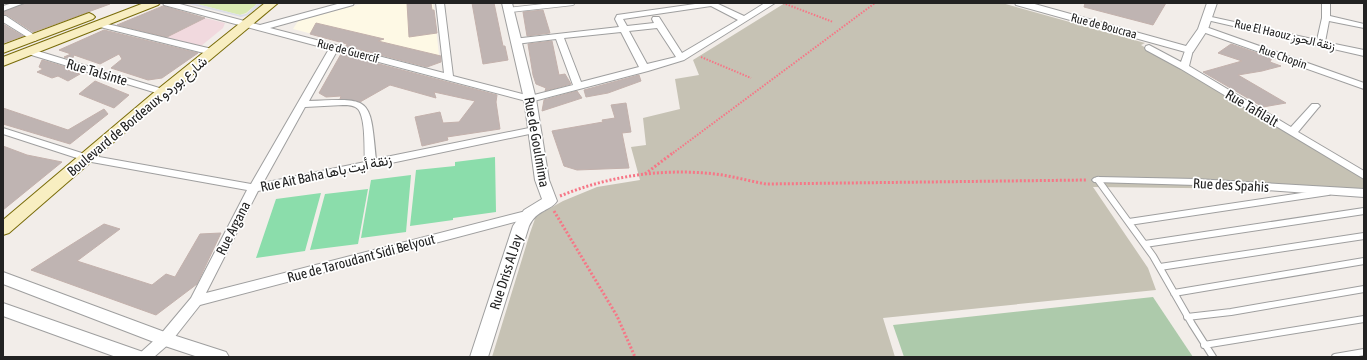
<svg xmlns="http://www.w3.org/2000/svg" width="1367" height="360" font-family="'Asap Condensed',Vazirmatn,sans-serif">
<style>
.commercial{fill:#f1d9de}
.education{fill:#fef9e5}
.construction{fill:#c6c2b4}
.grass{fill:#d9e9b2}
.cemetery{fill:#adcaab}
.pitch{fill:#8bddab}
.plaza{fill:#dddfe7}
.building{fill:#bfb4b2;stroke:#c3b1ac}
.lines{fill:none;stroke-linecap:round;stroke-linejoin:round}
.service-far1-casing{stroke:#9f9f9f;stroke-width:6}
.service-casing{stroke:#9f9f9f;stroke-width:8}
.minor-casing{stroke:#9f9f9f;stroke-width:2}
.tertiary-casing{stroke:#9f9f9f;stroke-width:2}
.secondary-casing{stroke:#796c09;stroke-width:2}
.path-far1{stroke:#f67686;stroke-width:2;stroke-dasharray:1.5 1.5;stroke-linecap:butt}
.path{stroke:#f67686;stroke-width:3;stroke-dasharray:2 2;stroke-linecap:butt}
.service-far1{stroke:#fff;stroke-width:4.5}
.service{stroke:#fff;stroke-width:6}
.minor{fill:#fff;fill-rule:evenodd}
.tertiary{fill:#fff;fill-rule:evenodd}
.secondary{fill:#f8eec1;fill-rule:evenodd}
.labels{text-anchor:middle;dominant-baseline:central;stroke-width:3.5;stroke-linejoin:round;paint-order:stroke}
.far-street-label{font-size:12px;fill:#222;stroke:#fff}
.street-label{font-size:14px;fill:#222;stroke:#fff}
</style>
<rect width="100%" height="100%" fill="#f2ede9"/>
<path class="commercial" d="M205 18 225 23 223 28 201 46 165 38Z"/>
<path class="education" d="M365 3H433L440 63 432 65 293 29 298 21Z"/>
<path class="construction" d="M785 3H1002L1145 43 1141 45 1364 179V190L1093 187 1148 268 1156 290 883 318 895 357H492L530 233 536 216 563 201 597 187 640 180 631 147 646 145 643 118 680 109 675 79 699 75 693 60Z"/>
<path class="grass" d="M193 3H258L246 13 240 15Z"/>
<path class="cemetery" d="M1153 297 1193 357H904L893 325Z"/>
<path class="pitch" d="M495 157 496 212 453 218V220L410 226 416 170 455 166V162Z
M411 175 406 232 361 238 371 180Z
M368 189 358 244 310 250 325 194Z
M321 193 305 251 256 258 276 199Z"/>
<path class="plaza" d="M185 3H193L240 15 246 14 258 3H264L249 15 241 17Z"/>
<path class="building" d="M25 3H110V4L33 32 7 15 3 14V12Z
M407 3H431L432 10H434L437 33 409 37Z
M472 3H494L503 46H505L508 60 483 64Z
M1085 3H1166L1153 25 1084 7Z
M163 6 205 18 167 37 117 25Z
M543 10 550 33 527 36 523 12Z
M316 23 384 39 378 41 441 56V62L427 67 346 46 347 44 310 34Z
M3 24 23 36 3 43Z
M104 30 198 53 162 78 148 80 111 68 122 59 119 54 100 64 74 55 72 60 64 57 71 54 59 50Z
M552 41 559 75 565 74 571 84 545 91 546 88 536 84 533 75 528 44Z
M1231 44 1272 58 1270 62 1281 66 1262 71 1238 75 1286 103 1263 107 1203 72 1242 61 1218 53Z
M341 54 497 95 496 102 500 129 447 137 448 140 422 146 415 117 440 112 443 123 459 122 475 101 434 92 436 98 390 85 360 102 340 99 341 96 326 97 319 93Z
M42 60 69 68 68 70 80 74 68 81 58 76 52 78 37 72 43 69 39 67Z
M639 75 641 81 608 93 586 97 584 90Z
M95 81 129 95 114 108 79 94Z
M577 91 582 98 542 111 544 100Z
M626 103 631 132 622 133 629 168 577 170 564 166 552 131 603 122 602 120 615 118 611 105Z
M3 108 68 130 104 109 108 114 70 144 3 124Z
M3 146 27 155 62 162 3 210Z
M104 224 120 229 77 261 152 285 166 274 175 277 200 234 221 233 197 284 156 315 31 270Z"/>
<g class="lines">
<defs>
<path id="service-far1" d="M509 10 572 3"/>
<path id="service" d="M1098 180 1153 256 1192 324 1213 357
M1129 222 1328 192
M1145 244 1364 211
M1160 267 1364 236
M1174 293 1364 261
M1187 317 1231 312 1364 289
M1204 345 1364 319
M1335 357 1364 352"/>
<path id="minor" d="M13 3H24L3 11V6Z
M163 3H176L260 25 341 3H354L353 5 270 28 444 73 436 3H444L453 76 530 96 573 85 556 39 516 44 513 43 512 41 513 39 619 27 615 19 617 15 702 3H716L744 16 765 3H775L684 60 648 71 530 102 337 51 309 101C372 98 370 97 376 159L534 127 539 130 534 133 258 191 206 293 526 211 530 212 532 215 530 218 200 305 170 343 154 357H138L140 353 160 335 191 298 247 190 86 161 3 134V128L88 155 251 184 329 49 164 5ZM711 6 738 20 682 53 659 17H653L652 19 654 23 627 26 623 19ZM657 28 676 57 647 64 629 31ZM621 32 639 67 581 82 564 38ZM343 105C348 105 354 105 358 109 366 119 364 149 365 162L263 183 305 107Z
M1322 3H1330V16L1364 24V28L1329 21 1325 42 1364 50V56L1207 20 1203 18 1207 16 1317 40 1322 18Z
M3 16H6L39 38 35 41 32 40 3 22Z
M96 22H99L212 49 216 52 212 55 96 26 95 24Z
M1200 27H1206L1364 83V89L1200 31 1199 29Z
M1149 45 1181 62 1186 48H1192L1193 50 1189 66 1291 127 1312 104H1318L1320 106 1318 108 1298 132 1364 171V179L1181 69 1146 50 1145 48 1146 46Z
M31 49 166 90 168 92 163 95 160 94 28 54 27 52Z
M1098 177 1196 179 1364 189V197L1196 185 1094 182 1092 180 1094 178Z"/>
<path id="tertiary" d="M502 3H512L536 99 549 180 557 201C551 211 537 209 529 226L488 357H470L513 226 524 210 542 199 535 180 524 99Z
M1015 3H1031L1186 46 1198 29 1207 3H1217L1208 29 1193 52 1189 53 1016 5Z
M3 272 170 334 226 352 229 357H198L159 344 3 284Z
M3 303 143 352 146 357H116L3 316Z"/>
<path id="secondary" d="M144 3H160L158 5 3 66V57Z
M265 3H278L168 95 9 233 3 235V220L158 89Z
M89 13 93 15 95 17 93 19 3 53V45Z"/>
</defs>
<use href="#service-far1" class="service-far1-casing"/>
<use href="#service" class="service-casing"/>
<use href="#minor" class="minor-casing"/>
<use href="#tertiary" class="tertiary-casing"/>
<use href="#secondary" class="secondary-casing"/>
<path class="path-far1" d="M783 3 833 22
M701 57 751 78
M673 153 875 3"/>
<path class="path" d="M645 174 674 152
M560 196C609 176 662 168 715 174 732 176 749 181 766 184L1087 180
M554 211 617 316 635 357"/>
<use href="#service-far1" class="service-far1"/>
<use href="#service" class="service"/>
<use href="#minor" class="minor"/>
<use href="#tertiary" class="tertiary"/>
<use href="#secondary" class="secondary"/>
</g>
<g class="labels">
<g class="far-street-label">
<text transform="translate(1104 26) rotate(15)">Rue de Boucraa</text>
<text transform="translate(1285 35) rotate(13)">Rue El Haouz زنقة الحوز</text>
<text transform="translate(348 51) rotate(15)">Rue de Guercif</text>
<text transform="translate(1283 57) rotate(20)">Rue Chopin</text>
</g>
<g class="street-label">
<text transform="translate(97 72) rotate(17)">Rue Talsinte</text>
<text transform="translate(1252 108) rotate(31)">Rue Tafilalt</text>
<text transform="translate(137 116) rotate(-40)">Boulevard de Bordeaux شارع بوردو</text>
<text transform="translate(537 142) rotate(80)">Rue de Goulmima</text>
<text transform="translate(326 173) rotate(-12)">Rue Ait Baha زنقة أيت باها</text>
<text transform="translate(1231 185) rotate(3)">Rue des Spahis</text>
<text transform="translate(233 228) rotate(-63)">Rue Argana</text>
<text transform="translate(361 258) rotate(-15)">Rue de Taroudant Sidi Belyout</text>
<text transform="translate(506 272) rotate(-72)">Rue Driss Al Jay</text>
</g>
</g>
<rect width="1367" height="360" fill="none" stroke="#222222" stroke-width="8"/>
</svg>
